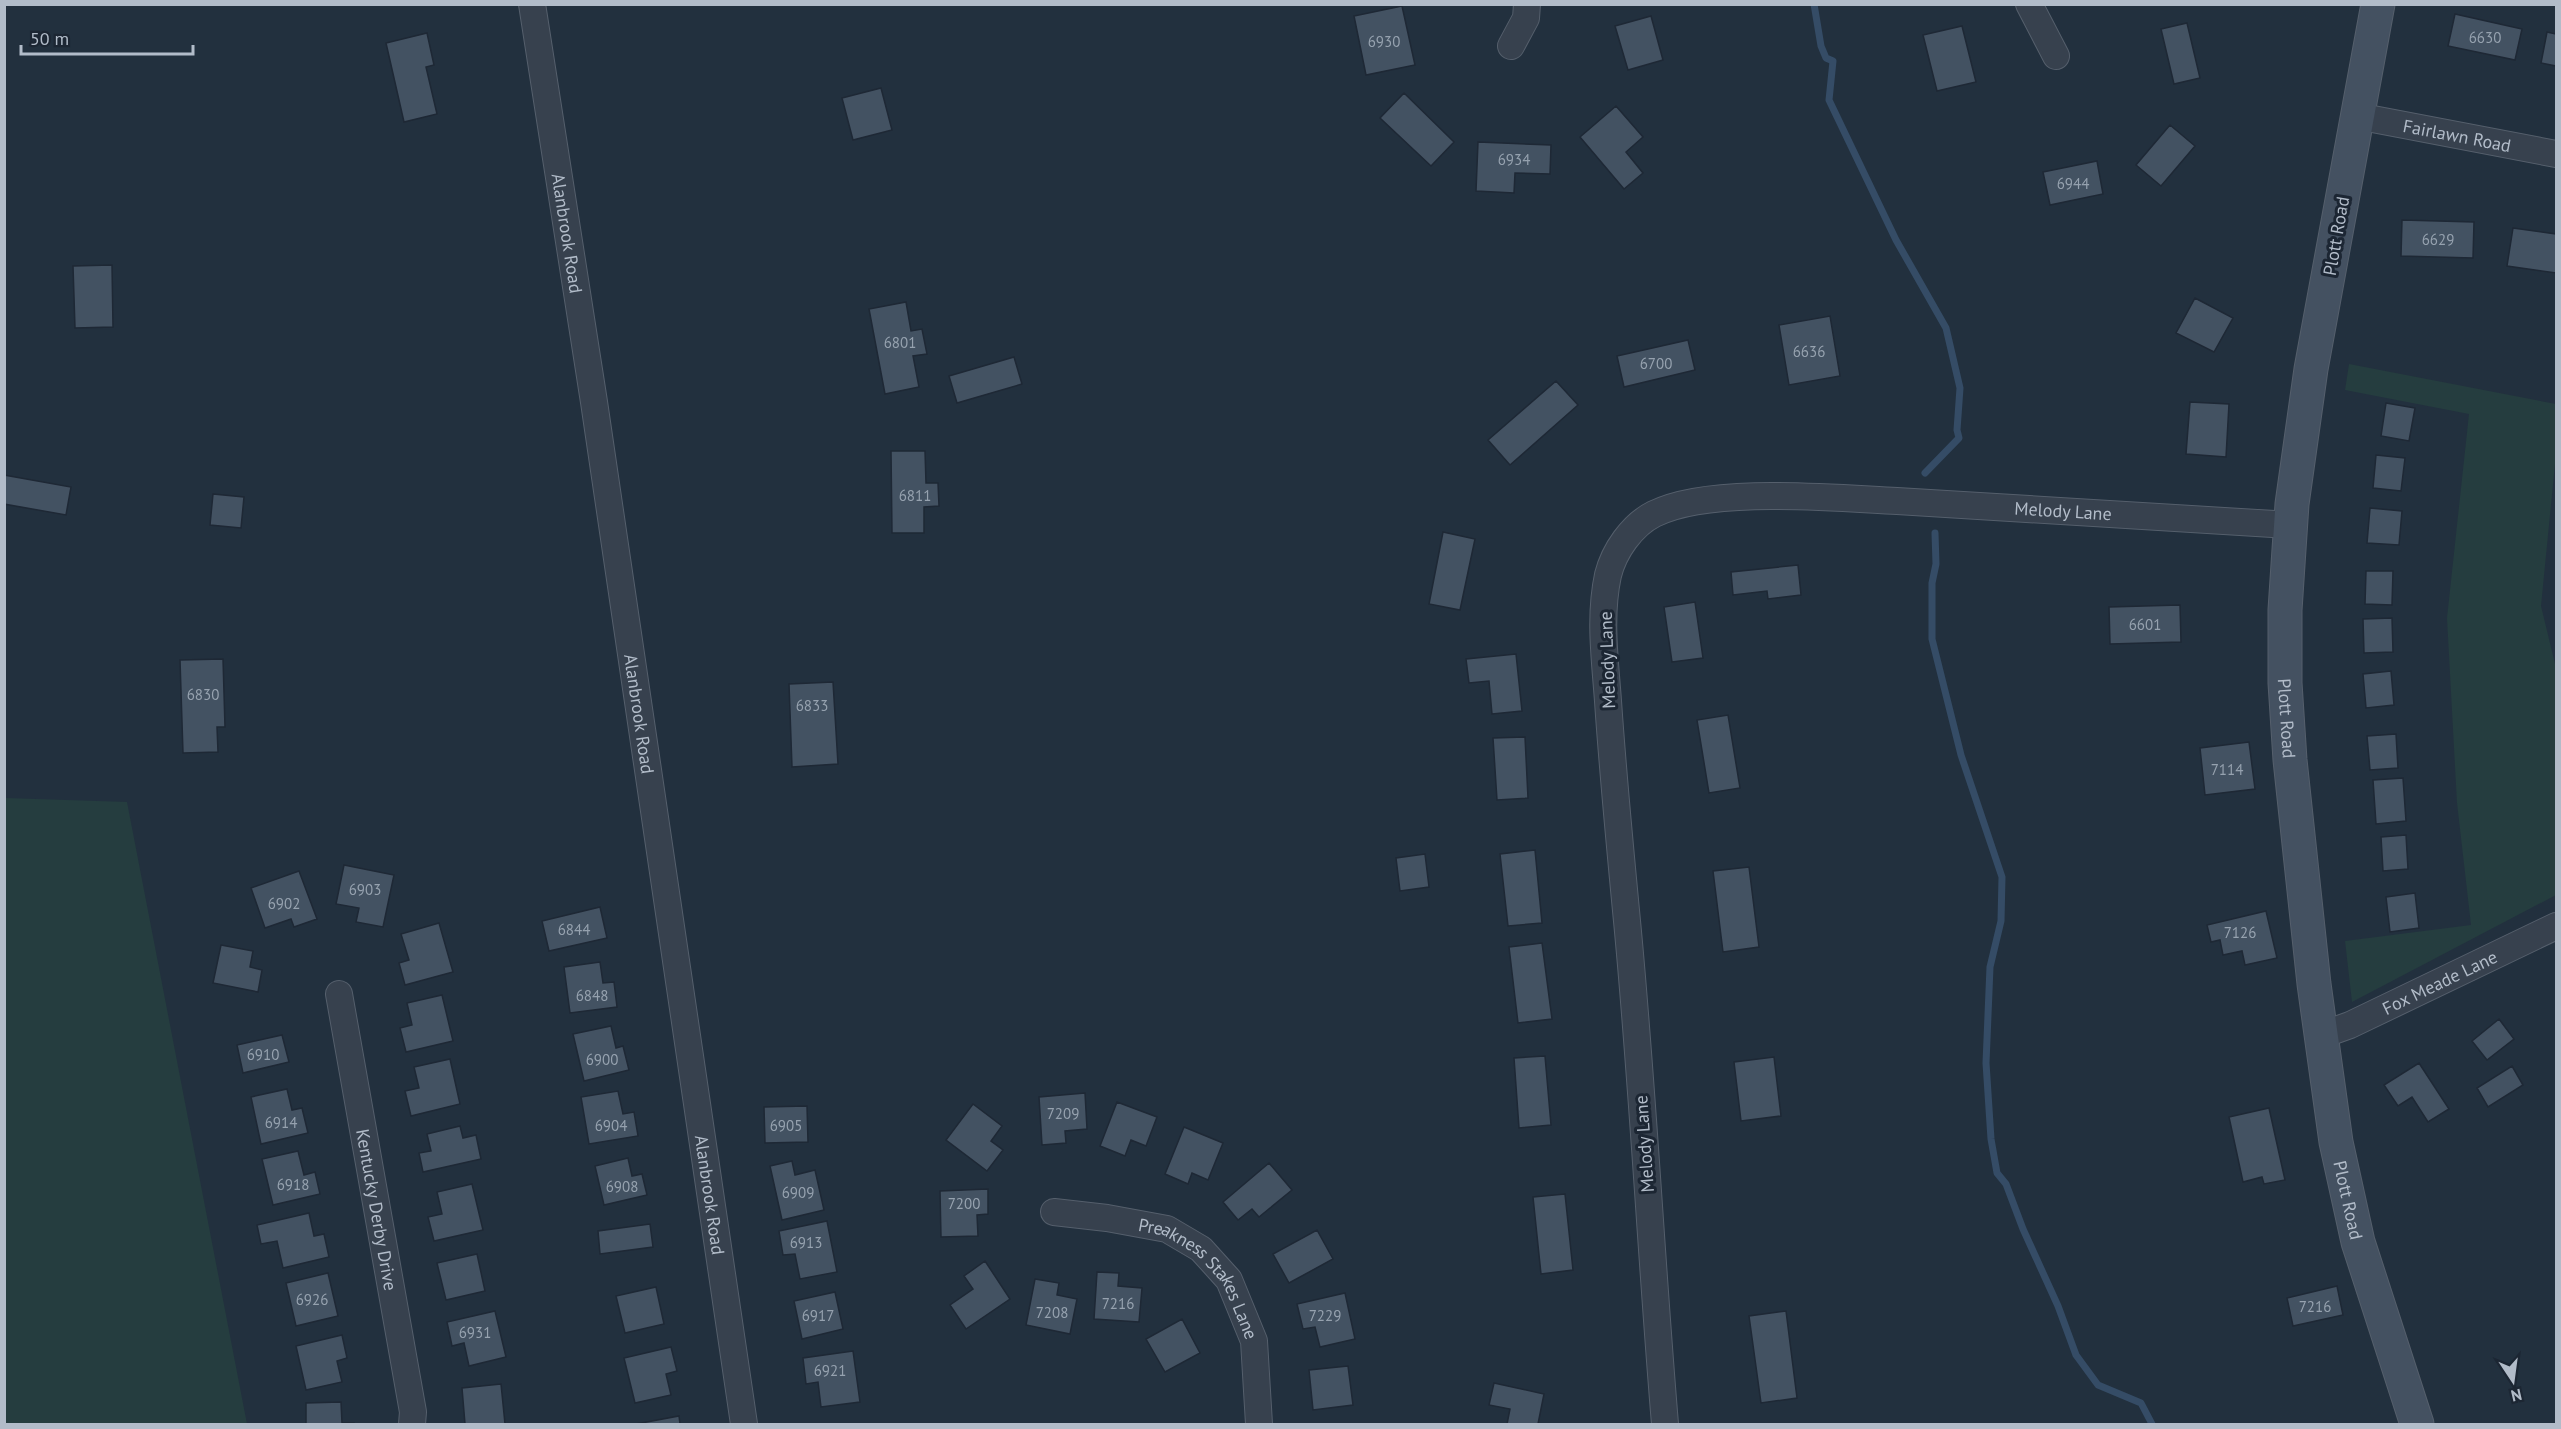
<svg xmlns="http://www.w3.org/2000/svg" width="2561" height="1429" font-family="'PT Sans',sans-serif">
<style>
.green{fill:#253d3f}
.lines{fill:none;stroke-linecap:round;stroke-linejoin:round}
.stream{stroke:#354c66;stroke-width:7}
.building{fill:#435262;stroke:#1e2835;stroke-width:1.5}
.street-casing{stroke:#555f6c;stroke-width:28}
.secondary-casing{stroke:#555f6c;stroke-width:35}
.street{stroke:#37414e;stroke-width:26}
.secondary{stroke:#445161;stroke-width:33}
.labels{text-anchor:middle;dominant-baseline:central;stroke-width:6;stroke-linejoin:round;paint-order:stroke}
.number-label{font-size:15px;fill:#96a2af}
.street-label{font-size:18px;fill:#b2bcc9;stroke:#1c2633}
</style>
<rect width="100%" height="100%" fill="#22303e"/>
<path class="green" d="M2349 364 2556 404V454L2541 606 2556 668V895L2352 1002 2345 941 2471 925 2457 803 2447 618 2469 414 2345 390Z
M5 798 127 802 247 1424H5Z"/>
<g class="lines">
<path class="stream" d="M1814 4 1821 46 1826 58 1833 61 1829 100 1896 240 1946 328 1960 388 1957 430 1959 438 1925 473
M1935 533 1936 564 1932 583V639L1961 755 2002 877 2001 921 1990 967 1986 1063 1991 1139 1997 1173 2006 1184 2023 1229 2058 1306 2076 1355 2098 1385 2141 1403 2152 1424"/>
</g>
<path class="building" d="M1402 6 1415 65 1366 75 1354 16Z
M2455 14 2522 29 2515 60 2448 46Z
M1651 16 1663 60 1628 70 1615 26Z
M2187 23 2200 78 2174 84 2161 29Z
M1962 26 1976 82 1937 91 1923 35Z
M2547 32 2556 34V66L2541 63Z
M427 33 434 65 426 67 437 114 404 122 386 43Z
M881 88 892 130 853 140 842 98Z
M1404 93 1454 142 1431 166 1380 118Z
M1616 106 1643 137 1626 152 1643 173 1624 189 1580 137Z
M2170 125 2195 146 2161 186 2136 165Z
M1478 142 1551 145 1550 174 1515 173 1514 193 1476 191Z
M2097 161 2103 194 2050 205 2043 172Z
M2402 220 2474 222 2473 258 2401 256Z
M2513 228 2556 234V273L2507 266Z
M112 265 113 327 75 328 73 266Z
M2195 298 2233 318 2214 352 2176 333Z
M906 302 911 331 922 329 927 354 913 356 919 387 885 394 869 309Z
M1830 316 1840 376 1789 385 1779 325Z
M1688 340 1695 370 1624 387 1617 356Z
M1014 357 1022 384 957 403 949 376Z
M1556 381 1578 405 1510 465 1488 440Z
M2190 402 2229 404 2226 457 2186 454Z
M2386 403 2415 408 2409 441 2381 436Z
M891 451H925L926 483H938L939 506 924 507V533H892Z
M2376 455 2405 458 2401 491 2373 488Z
M4 475 71 487 66 515 4 504Z
M213 494 244 497 241 528 210 525Z
M2370 508 2402 511 2399 545 2367 543Z
M1443 532 1475 539 1460 610 1429 604Z
M1798 565 1801 595 1768 599 1767 591 1733 595 1731 572Z
M2366 571H2393L2392 605 2365 604Z
M1695 602 1703 658 1672 662 1664 607Z
M2180 605 2181 642 2110 644 2109 607Z
M2392 618 2393 652 2364 653 2363 619Z
M1516 654 1522 711 1492 714 1489 681 1469 683 1466 659Z
M223 659 225 727H217L218 752 183 753 180 660Z
M2391 671 2394 705 2366 708 2363 674Z
M833 682 838 764 792 767 789 684Z
M1728 715 1740 788 1709 793 1697 720Z
M2396 734 2398 768 2370 770 2367 736Z
M1525 737 1528 798 1497 800 1493 738Z
M2249 742 2255 789 2205 795 2200 748Z
M2403 778 2406 821 2376 824 2373 780Z
M2406 835 2408 869 2383 871 2381 837Z
M1535 850 1542 923 1508 926 1500 854Z
M1425 854 1429 887 1400 891 1396 858Z
M344 865 394 875 383 927 356 922 359 908 336 904Z
M1749 867 1759 947 1723 952 1713 871Z
M299 871 317 919 294 927 291 919 265 928 251 888Z
M2415 893 2419 928 2390 932 2386 897Z
M600 907 607 938 549 951 542 921Z
M2266 911 2277 958 2245 965 2242 951 2223 955 2220 940 2211 942 2207 925Z
M439 923 453 972 405 985 399 963 409 960 401 934Z
M1542 943 1552 1019 1518 1023 1509 947Z
M221 945 253 951 250 967 262 970 258 992 213 983Z
M600 962 603 983 614 982 617 1007 570 1013 564 967Z
M442 995 453 1041 406 1052 400 1028 412 1025 407 1003Z
M2499 1019 2514 1039 2487 1060 2472 1041Z
M611 1026 616 1048 623 1046 629 1070 584 1081 573 1034Z
M282 1035 289 1062 243 1073 237 1045Z
M1545 1056 1551 1125 1519 1128 1514 1058Z
M1774 1057 1781 1116 1741 1121 1734 1062Z
M450 1059 460 1104 411 1116 405 1091 419 1088 414 1067Z
M2419 1063 2449 1109 2428 1122 2412 1097 2398 1106 2384 1085Z
M2512 1066 2523 1085 2488 1107 2477 1088Z
M287 1089 292 1110 302 1108 308 1133 261 1144 251 1097Z
M618 1091 623 1114 634 1112 638 1136 589 1144 581 1097Z
M1085 1093 1087 1129 1065 1131 1066 1143 1042 1145 1039 1097Z
M1117 1102 1157 1117 1146 1146 1131 1140 1125 1156 1100 1146Z
M973 1104 1002 1126 991 1141 1003 1150 987 1171 946 1140Z
M807 1106 808 1142 765 1143 764 1107Z
M2269 1108 2285 1180 2264 1184 2262 1177 2243 1182 2229 1117Z
M460 1126 463 1138 476 1135 481 1159 423 1172 419 1153 431 1151 427 1134Z
M1184 1127 1223 1143 1208 1180 1192 1173 1188 1184 1165 1174Z
M298 1151 304 1175 315 1172 320 1194 273 1205 262 1159Z
M628 1158 632 1176 642 1174 647 1195 604 1205 595 1166Z
M792 1161 795 1175 815 1170 824 1210 782 1220 770 1166Z
M1269 1163 1292 1190 1259 1217 1252 1209 1238 1220 1223 1202Z
M472 1184 483 1230 434 1241 428 1217 442 1214 437 1192Z
M988 1189V1214L977 1215 978 1236 941 1237 940 1191Z
M1565 1194 1573 1270 1541 1274 1533 1197Z
M309 1213 314 1236 324 1234 329 1257 283 1268 277 1241 261 1244 257 1225Z
M827 1221 837 1272 800 1279 795 1254 783 1255 779 1231Z
M650 1224 653 1247 600 1254 598 1231Z
M1317 1230 1333 1259 1289 1283 1273 1254Z
M477 1254 485 1291 446 1300 437 1263Z
M985 1261 1010 1299 966 1329 950 1305 973 1289 964 1276Z
M1097 1272 1119 1273 1118 1286 1142 1288 1139 1322 1094 1319Z
M328 1273 338 1316 296 1326 286 1283Z
M1035 1279 1059 1283 1057 1295 1077 1299 1070 1334 1026 1325Z
M2337 1286 2343 1315 2293 1326 2287 1298Z
M656 1287 664 1324 625 1333 616 1296Z
M835 1292 843 1329 802 1339 794 1301Z
M1345 1293 1355 1339 1320 1347 1315 1327 1303 1329 1297 1304Z
M495 1311 506 1357 469 1366 464 1343 452 1346 447 1322Z
M1786 1311 1797 1398 1761 1403 1749 1316Z
M1182 1319 1200 1353 1165 1372 1146 1339Z
M342 1335 347 1358 337 1361 342 1382 306 1390 296 1346Z
M671 1347 677 1371 666 1374 671 1395 635 1403 624 1358Z
M853 1351 860 1402 821 1407 818 1382 806 1384 803 1358Z
M1348 1366 1353 1405 1313 1410 1309 1370Z
M1494 1383 1544 1394 1538 1424H1507L1510 1409 1489 1405Z
M501 1384 505 1424H465L462 1388Z
M341 1402 342 1423H354V1424H306V1403Z
M679 1416 680 1424H636Z"/>
<g class="lines">
<defs>
<g id="street">
<path id="s1" d="M532 4 594 402 744 1424"/>
<path d="M2029 4 2056 56"/>
<path d="M1511 46 1526 18 1527 4"/>
<path id="s2" d="M2357 116 2556 154"/>
<path id="s3" d="M339 994 413 1412 412 1424"/>
<path id="s4" d="M2322 1035 2350 1025 2556 926"/>
<path id="s5" d="M1054 1212 1107 1218 1167 1229 1201 1249 1229 1280 1254 1341 1259 1424"/>
<path id="s6" d="M1665 1424C1651 1257 1643 1089 1627 921 1620 848 1613 775 1608 701 1605 659 1599 617 1608 575 1614 551 1632 525 1654 514 1709 486 1834 498 1897 501 2028 508 2159 516 2290 525"/>
</g>
<g id="secondary">
<path id="s7" d="M2378 4 2311 369 2292 504 2285 610V683L2290 760 2314 984 2336 1142 2358 1242 2417 1424"/>
</g>
</defs>
<use href="#street" class="street-casing"/>
<use href="#secondary" class="secondary-casing"/>
<use href="#street" class="street"/>
<use href="#secondary" class="secondary"/>
</g>
<g class="labels">
<g class="number-label">
<text x="2485" y="37">6630</text>
<text x="1384" y="41">6930</text>
<text x="1514" y="159">6934</text>
<text x="2073" y="183">6944</text>
<text x="2438" y="239">6629</text>
<text x="900" y="342">6801</text>
<text x="1809" y="351">6636</text>
<text x="1656" y="363">6700</text>
<text x="915" y="495">6811</text>
<text x="2145" y="624">6601</text>
<text x="203" y="694">6830</text>
<text x="812" y="705">6833</text>
<text x="2227" y="769">7114</text>
<text x="365" y="889">6903</text>
<text x="284" y="903">6902</text>
<text x="574" y="929">6844</text>
<text x="2240" y="932">7126</text>
<text x="592" y="995">6848</text>
<text x="263" y="1054">6910</text>
<text x="602" y="1059">6900</text>
<text x="1063" y="1113">7209</text>
<text x="281" y="1122">6914</text>
<text x="611" y="1125">6904</text>
<text x="786" y="1125">6905</text>
<text x="293" y="1184">6918</text>
<text x="622" y="1186">6908</text>
<text x="798" y="1192">6909</text>
<text x="964" y="1203">7200</text>
<text x="806" y="1242">6913</text>
<text x="312" y="1299">6926</text>
<text x="1118" y="1303">7216</text>
<text x="2315" y="1306">7216</text>
<text x="1052" y="1312">7208</text>
<text x="818" y="1315">6917</text>
<text x="1325" y="1315">7229</text>
<text x="475" y="1332">6931</text>
<text x="830" y="1370">6921</text>
</g>
<g class="street-label">
<text stroke="none"><textPath href="#s2" startOffset="102">Fairlawn Road</textPath></text>
<text stroke="none"><textPath href="#s1" startOffset="232">Alanbrook Road</textPath></text>
<text transform="translate(2336 236) rotate(-80)">Plott Road</text>
<text stroke="none"><textPath href="#s6" startOffset="1342">Melody Lane</textPath></text>
<text transform="translate(1607 660) rotate(-92)">Melody Lane</text>
<text stroke="none"><textPath href="#s1" startOffset="718">Alanbrook Road</textPath></text>
<text stroke="none"><textPath href="#s7" startOffset="722">Plott Road</textPath></text>
<text stroke="none"><textPath href="#s4" startOffset="129">Fox Meade Lane</textPath></text>
<text transform="translate(1644 1144) rotate(-94)">Melody Lane</text>
<text stroke="none"><textPath href="#s1" startOffset="1204">Alanbrook Road</textPath></text>
<text stroke="none"><textPath href="#s7" startOffset="1208">Plott Road</textPath></text>
<text stroke="none"><textPath href="#s3" startOffset="219">Kentucky Derby Drive</textPath></text>
<text stroke="none"><textPath href="#s5" startOffset="172">Preakness Stakes Lane</textPath></text>
</g>
</g>
<rect width="2561" height="1429" fill="none" stroke="#b2bcc9" stroke-width="12"/>
<g transform="translate(2513 1381) rotate(167)" stroke="#1c2633" stroke-width="4.5" paint-order="stroke">
<path d="M0-4.5L10 22L0 15L-10 22Z" fill="#b2bcc9"/>
<text y="-9" font-size="16" font-weight="bold" text-anchor="middle" fill="#b2bcc9">N</text>
</g>
<path d="M21 45v9h172v-9" fill="none" stroke="#b2bcc9" stroke-width="3"/>
<text x="30" y="45" font-size="18" fill="#b2bcc9" stroke="#1c2633" stroke-width="4.5" paint-order="stroke">50 m</text>
</svg>
